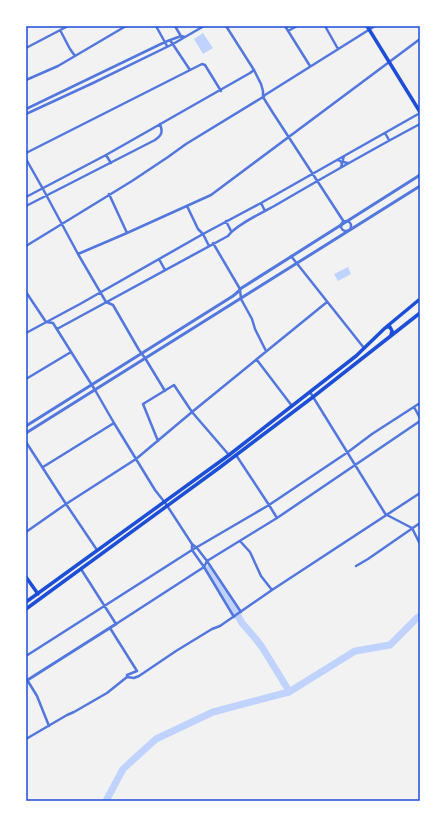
<svg xmlns="http://www.w3.org/2000/svg" width="446" height="827" font-family="'DM Sans',sans-serif">
<style>
.water{fill:#bfd3fe}
.lines{fill:none;stroke-linecap:round;stroke-linejoin:round}
.river{stroke:#bfd3fe;stroke-width:7}
.minor{stroke:#5277de;stroke-width:2.5}
.tertiary{stroke:#5277de;stroke-width:3}
.secondary{stroke:#1d4ed8;stroke-width:3.5}
.neatline{fill:none;stroke:#1d4ed8;stroke-width:1.5}
</style>
<rect width="100%" height="100%" fill="#f2f2f2"/>
<path class="water" d="M203 33 213 48 203 54 194 39Z
M348 267 351 274 338 281 334 274Z"/>
<g class="lines">
<path class="river" d="M208 569 233 607 242 623 255 638 262 647 289 691
M106 801 123 769 156 739 213 712 289 692 355 651 390 645 417 618 420 616"/>
<path class="minor" d="M156 26 167 46
M175 26 182 38
M226 26 254 70 261 84 263 91V97L273 113 344 222
M285 26 310 66
M325 26 338 49
M60 30 70 49 75 56
M288 31 297 26
M170 40 190 70
M26 48 68 26
M26 80 58 66 126 26
M26 109 165 42 181 36 185 37
M26 114 93 83 173 44 204 26
M385 133 389 140
M26 153 202 64 205 65 221 91
M106 155 111 163
M344 156 343 159V162L348 163
M26 159 43 189 78 254 106 302 113 305 139 350 145 358 165 391
M337 160C341 160 343 163 341 167
M109 194 127 233
M26 197 106 155 250 73 254 70
M261 203 265 211
M26 206 155 140C162 135 163 132 160 124
M187 206 198 229 203 234 209 246
M226 221 231 231
M341 226a5 5 0 1 1 10 0a5 5 0 1 1-10 0Z
M213 243 240 289 241 299 252 319 255 329 266 351
M26 246 132 181 168 157 186 144 263 97 265 95 375 26
M78 254 127 233 211 195 420 39
M291 256 364 348
M159 259 165 270
M26 292 46 322 53 323 95 390 114 423 136 459 155 490 166 504 192 544 197 548 207 561 241 612
M57 329 228 236C235 225 264 212 276 205 324 177 371 150 420 124
M26 333 80 304 203 234 261 203 420 113
M257 360 292 406
M26 379 71 352
M310 392 386 515
M414 407 420 418
M158 441 143 404 174 385 192 412 229 455
M26 442 66 504 97 550
M236 455 269 505 277 518
M43 467 114 423
M387 515 412 528
M412 528 420 544
M26 532 66 504 136 459 192 412 327 302
M240 541 250 552 261 576 272 590
M192 544V550L204 567 234 617
M356 566 368 559 420 523
M81 569 116 624 204 567 207 561 277 518 420 421
M26 656 192 550 269 505 348 452 372 434 420 403
M127 677 134 678 139 676 176 651 212 629 220 626 272 590 420 493
M26 678 37 696 49 726
M26 739 67 715 74 712 107 693 127 677V675L137 671 110 628"/>
<path class="tertiary" d="M26 426 233 296 239 291 240 289 420 175
M26 433 420 186
M26 681 116 624"/>
<path class="secondary" d="M367 26 420 112
M385 328 387 327H390L392 331 391 335
M26 577 38 594
M26 602 229 455 356 356 385 328 420 299
M26 609 219 468 313 397 420 313"/>
</g>
<rect width="446" height="827" fill="none" stroke="#ffffff" stroke-width="54"/>
<rect x="27" y="27" width="392" height="773" class="neatline"/>
</svg>
